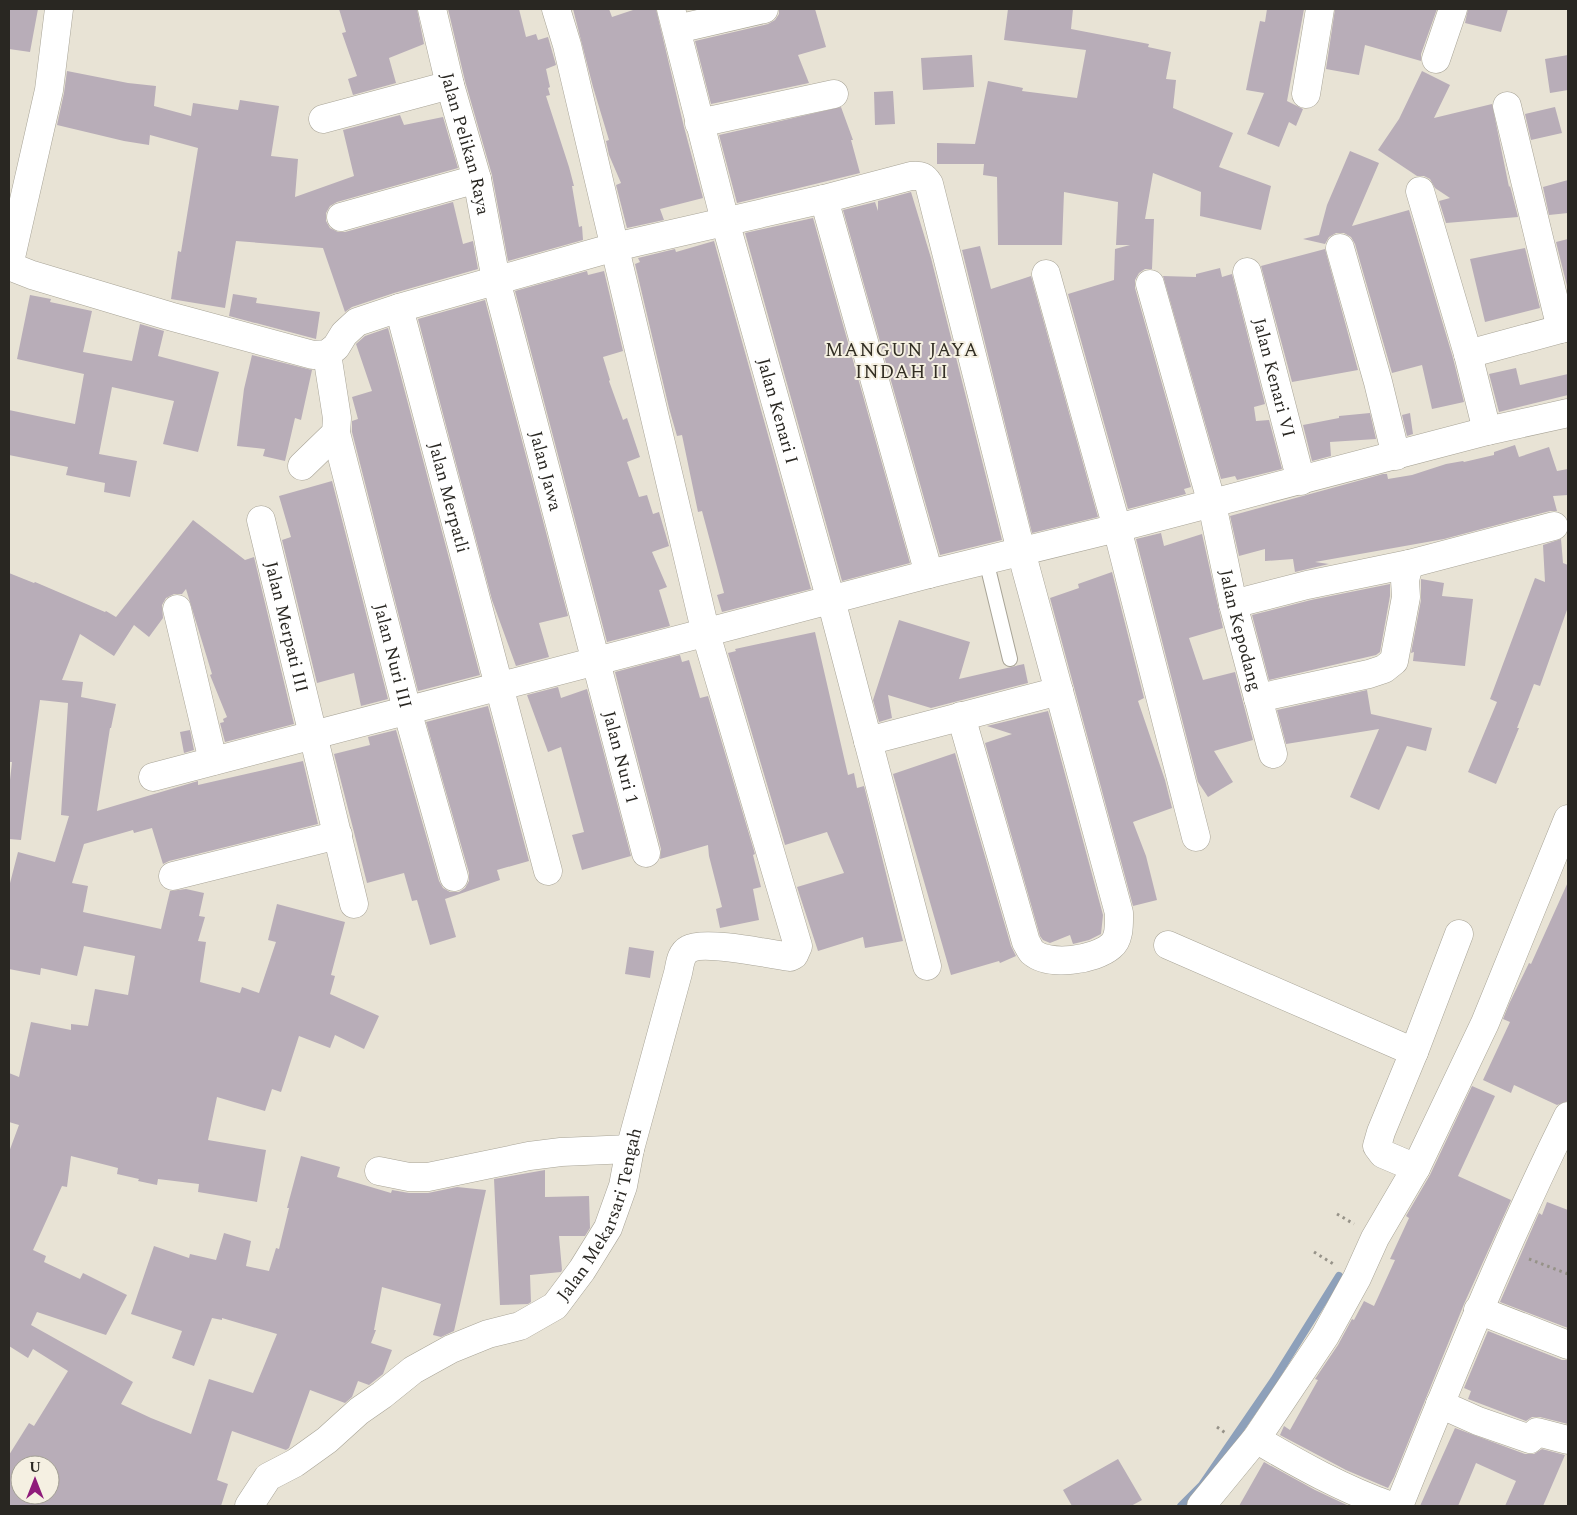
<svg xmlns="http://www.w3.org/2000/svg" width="1577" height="1515" font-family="Spectral,serif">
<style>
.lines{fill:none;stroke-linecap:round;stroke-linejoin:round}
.stream{stroke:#8da0ba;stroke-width:8}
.building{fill:#b8adb8;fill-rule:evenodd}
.lane-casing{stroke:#a8a497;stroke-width:16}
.street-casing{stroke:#a8a497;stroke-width:29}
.path{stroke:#969288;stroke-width:3;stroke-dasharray:2.5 4;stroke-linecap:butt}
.lane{stroke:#fff;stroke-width:14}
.street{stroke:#fff;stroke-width:28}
.labels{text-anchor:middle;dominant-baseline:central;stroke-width:4;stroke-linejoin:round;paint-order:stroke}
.street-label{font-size:18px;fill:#292722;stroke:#f5f0e2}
.neighbourhood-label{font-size:19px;letter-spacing:1px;fill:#322e23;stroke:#f5f0e2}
</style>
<rect width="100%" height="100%" fill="#e8e3d5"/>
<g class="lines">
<path class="stream" d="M1181 1506 1202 1485 1274 1380 1339 1276"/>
</g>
<path class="building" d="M9 9H38L30 52 9 49Z
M339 9H417L424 44 389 58 396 83 353 95 348 79 357 76 342 33 346 32Z
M448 9H519L526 37 536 34 538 40 548 37 556 65 546 69 550 87 548 88 550 95 546 96 569 167 574 186H572L579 227 582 226 583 240 508 261 492 175 465 81Z
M573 9H609L612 17 636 9H656L684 127 703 198 660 209 664 220 627 228 616 185 621 183 609 155 606 141 609 140 593 87Z
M779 9H815L826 47 798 55 809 83 711 104 695 41 768 24 775 20 779 14Z
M1008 9H1073L1071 29 1149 44 1148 47 1171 52 1166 79 1176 80 1173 108 1233 133 1219 167 1271 186 1261 230 1200 216 1201 192 1153 173 1145 219H1154L1152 269H1145L1139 273 1135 280V288L1191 487 1184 489 1186 494 1128 509 1068 294 1114 280 1115 249 1130 245H1116L1118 202 1064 192 1062 245H998L997 177 983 175 984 164H937V143L975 144 988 81 1023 88 1022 91 1077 98 1086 50 1004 40Z
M1267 9H1304L1287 101 1303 109 1296 126 1289 122 1279 147 1247 134 1264 93 1246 90 1260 21 1265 22Z
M1335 9H1437L1421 54V61L1365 45 1359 75 1326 69Z
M1468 9H1508L1501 32 1465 23Z
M972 55 974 87 923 90 921 58Z
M1568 55V90L1550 93 1545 59Z
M67 71 128 83 156 86 154 106 191 116 193 103 238 110 240 100 279 106 271 156 298 159 295 197 354 176 343 130 400 115 404 125 443 117 458 168 337 202 330 206 326 213V221L330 228 338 232H345L453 202 463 244 473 241 478 269 394 293 352 307 345 312 323 248 236 241 225 308 171 299 178 251 181 252 198 148 150 135 149 145 124 141 57 125 64 93Z
M1422 71 1450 85 1434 118 1492 104 1509 187 1510 186 1518 217 1446 223 1439 201 1450 198 1435 188 1430 179 1424 176H1417L1378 150 1399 119Z
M893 91 895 124 875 125 874 92Z
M841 107 853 140H851L860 173 737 203 719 135Z
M1555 107 1562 133 1531 140 1525 114Z
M1350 151 1379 163 1352 226 1409 210 1453 358 1464 402 1432 409 1422 365 1392 373 1355 244 1351 237 1344 233H1336L1329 237 1325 244 1303 239 1319 235 1327 205Z
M1568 180V213L1549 215 1543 187Z
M911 192 931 258 1002 540 940 555 843 210 875 202 878 211V201Z
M813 218 910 563 842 581 745 233Z
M1568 239V285L1567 286 1556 242Z
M714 241 811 589 722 612 717 595 724 593 702 511 698 512 682 435 677 436 669 408 635 264 640 262 638 258 675 249 676 252Z
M980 246 991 289 1031 276 1098 517 1032 533 962 250Z
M1525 248 1540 308 1485 322 1470 259Z
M1325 249 1358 370 1292 382 1261 266Z
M1220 268 1222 277 1232 274 1265 404 1254 407 1256 421 1269 420 1282 469 1237 480 1235 476 1221 479 1163 276 1196 277V274Z
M587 271 588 275 604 271 623 351 603 357 610 380 609 381 623 420 627 418 640 457 627 462 639 497 647 495 653 514 659 512 669 546 652 552 667 587 659 590 670 626 607 642 515 291Z
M233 294 257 298 256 303 320 312 316 339 229 316Z
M30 295 51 299 50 302 92 311 83 352 132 361 140 324 164 331 158 356 219 372 198 452 163 444 174 401 112 387 99 454 137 461 130 497 104 492 105 483 66 475 68 467 9 455V410L75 424 84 374 17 359Z
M485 300 568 616 539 623 549 657 516 666 492 600 418 319Z
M388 328 480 675 418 691 352 432V421L358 419 352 397 372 391 356 344 365 336Z
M252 355 312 370 301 420 295 418 285 461 263 456 265 449 237 446 244 389Z
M1516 368 1520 385 1568 374V395L1499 412 1489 374Z
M1370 413 1376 439 1330 442 1331 456 1312 461 1303 425 1339 418V416Z
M1410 413 1413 434 1407 436 1402 415Z
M1515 445 1519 457 1549 447 1557 471 1568 469V495L1553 496 1557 511H1550L1444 539 1315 562 1329 564 1295 572 1293 559 1265 561V549L1239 556 1230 516 1383 474H1387L1388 479 1412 475 1446 464 1463 461 1464 462 1494 455V452Z
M332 481 388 699 361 706 354 673 317 683 282 540 291 537 279 496Z
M193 520 245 560 254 557 294 724 225 742 220 723 224 722 223 719 227 717 210 675 212 674 186 589 182 594H174L166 598 162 605 163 618 149 637 134 625 114 656 80 634 62 680 83 682 81 697 116 704 111 728H110L97 811 198 781V785L303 761 318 824 169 861 163 864 152 828 134 833 133 830 84 844 72 883 88 886 83 912 161 929 170 891 186 889 204 893 199 916 205 917 198 941 206 942 200 982 240 993 242 987 259 993 276 942 268 940 277 904 345 922 331 975 335 976 330 994 379 1016 364 1049 335 1035 330 1048 299 1036 281 1092 272 1089 265 1111 217 1097 208 1140 266 1150 257 1202 198 1192 199 1184 158 1179 157 1185 138 1181 139 1179 117 1174 118 1168 71 1156 67 1187 62 1186 33 1250 46 1256 44 1262 80 1279 83 1273 127 1295 106 1335 37 1312 31 1325 133 1382 121 1404 151 1418 191 1434 209 1379 253 1393 277 1334 222 1318V1320L212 1318 194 1366 172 1358 182 1331 131 1314 154 1246 189 1258 190 1254 216 1260 224 1233 251 1241 246 1266 269 1271 276 1248 279 1249 289 1208H287L301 1156 340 1167 337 1177 391 1193 392 1190 409 1193H428L457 1187 486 1190 454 1331 441 1337 433 1335 441 1304 382 1287 374 1330H376L371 1343 392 1350 383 1374 369 1385 358 1381 352 1397 345 1403 310 1390 289 1448 286 1450 232 1431 217 1480 228 1484 221 1506H9V1455L29 1423 34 1426 68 1371 33 1349 28 1358 9 1346V1152L19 1125 9 1122V1073L19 1077 31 1022 71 1030V1024L88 1026 95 989 128 995 135 956 84 946 77 976 41 968 40 975 9 969V887L18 852 55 862 69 816 61 815 68 703 40 700 21 840 9 839V789L12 762H9V573L34 583 35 582 105 612 106 611 116 617ZM20 1465H50V1495H20Z
M1161 533 1164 546 1202 534 1223 628 1189 638 1203 680 1235 672 1253 740 1214 751 1233 782 1208 797 1198 782 1136 539Z
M1561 539 1563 563 1568 565V607L1540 686 1534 684 1517 728H1519L1496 784 1468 772 1497 702 1490 699 1535 578 1545 582 1543 545Z
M1112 572 1144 698 1138 701 1165 780 1172 808 1133 822 1146 856 1157 900 1133 906 1050 598 1079 588 1078 584Z
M1421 579 1444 583 1442 596 1473 599 1465 666 1413 661 1414 652 1411 653 1421 600Z
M1390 584V596L1380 652 1376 655 1269 680 1252 615 1311 600Z
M899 620 970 642 959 679 1024 664 1028 683 931 708 888 695 892 718 879 722 873 700Z
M815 632 848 775 854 773 857 788 864 786 903 941 865 948 863 937 818 951 797 887 844 873 827 832 785 845 731 663 728 653 736 651 735 649Z
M680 655 682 662 689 660 700 698 708 696 755 854 753 855 761 887 753 889 759 920 720 928 716 909 722 907 709 856 708 845 660 859 661 849 615 672Z
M558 687 561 698 587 689 631 856 582 870 572 835 584 832 561 747 548 752 527 695Z
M1367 690 1371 714 1432 728 1426 751 1407 746 1379 810 1350 797 1379 729 1286 744 1277 710Z
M488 706 529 861 497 870 500 880 445 899 456 937 430 945 417 900 412 901 404 873 367 883 334 754 370 745 368 737 396 730 439 881 443 888 450 892H459L465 888 469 881V873L426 722Z
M1048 711 1103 915 1101 934 1089 940 1073 944 1070 935 1050 943 1043 940 1040 936 985 743 1012 734 987 726Z
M190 730 194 750 184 753 180 732Z
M955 753 1011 946 1016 956 1000 963 999 961 951 975 893 774Z
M1568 882V1101L1557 1105 1514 1085 1511 1093 1483 1080 1510 1022 1503 1019 1509 1004 1529 963 1531 964Z
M629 947 654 951 650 978 625 974Z
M1472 1086 1495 1096 1458 1176 1511 1200 1464 1304 1394 1477 1388 1488 1346 1470 1280 1435 1284 1426 1290 1430 1318 1380 1315 1379 1338 1345 1352 1319 1354 1320 1364 1301 1374 1306 1395 1260 1390 1259 1409 1218 1406 1216 1430 1175Z
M545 1170V1197L589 1196 590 1228 585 1236H559L562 1270 561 1272 530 1275 531 1302 528 1304 500 1305 494 1179Z
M1547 1202 1568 1210V1328L1500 1302 1539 1213 1542 1215Z
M1488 1331 1562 1360H1568V1424L1540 1417H1532L1526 1421 1468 1399 1471 1391 1464 1388Z
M1455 1428 1525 1454H1534L1542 1449 1565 1455 1543 1506H1505L1516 1481 1476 1463 1458 1506H1420Z
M1118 1459 1142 1500 1131 1506H1072L1063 1490Z
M1264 1462 1315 1490 1349 1506H1239Z"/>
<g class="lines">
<defs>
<path id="lane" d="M986 560 1010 659"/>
<g id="street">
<path id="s1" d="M432 9 450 85 477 179 496 280 646 853"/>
<path id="s2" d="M671 9 725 221 835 615 927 966"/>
<path d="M677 29 764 9"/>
<path d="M1436 59 1453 9"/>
<path d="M1306 94 1320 9"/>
<path d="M1507 106 1561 329"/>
<path d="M323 119 450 85"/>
<path d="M699 123 834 94"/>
<path d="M1420 191 1468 354 1487 431"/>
<path d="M824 199 929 574"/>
<path d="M341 217 477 179"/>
<path d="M1340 248 1378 382 1396 456"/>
<path d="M9 266 32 275 169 316 313 355 327 354 336 347 344 334 357 322 399 308 615 247 824 199 911 176C921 175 924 176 929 184L1021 551 1119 913C1119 923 1120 939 1111 946 1095 960 1049 967 1032 952 1030 950 1028 945 1026 942L961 716"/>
<path d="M9 266 49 90 59 9"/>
<path id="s3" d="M1247 272 1301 481"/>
<path d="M1046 274 1117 528 1196 837"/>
<path id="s4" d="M1150 284 1212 504 1233 604 1273 754"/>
<path id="s5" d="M399 308 548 871"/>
<path d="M1468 354 1568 327"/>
<path id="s6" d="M336 433 407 710 454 877"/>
<path d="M302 466 336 433 337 418 327 354"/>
<path id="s7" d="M261 520 354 904"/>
<path d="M1233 604 1307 585 1409 564 1554 526"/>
<path d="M177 609 213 761"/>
<path d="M1258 698 1369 674 1384 669 1394 661 1406 597 1405 580 1409 564"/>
<path d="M868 741 1059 691"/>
<path d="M153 777 929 574 1117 528 1487 431 1568 413"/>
<path d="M173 876 338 835"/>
<path d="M1168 945 1414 1052"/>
<path d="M1416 1168 1383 1154 1377 1146 1381 1132 1414 1052 1459 934"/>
<path d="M379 1171 409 1177H428L529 1156 561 1152 630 1149"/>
<path d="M1478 1310 1568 1345"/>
<path d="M1440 1404 1478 1421 1530 1439 1537 1432 1568 1440"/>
<path d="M1256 1439C1300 1465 1343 1489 1391 1506"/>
<path id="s8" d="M249 1506 268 1477 295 1463 327 1440 359 1411 382 1395 413 1370 451 1349 488 1334 520 1326 555 1306 582 1270 608 1228 623 1186 630 1149 678 973C680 965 680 954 689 949 704 940 770 954 790 957L794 955 798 946 706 634 567 45 556 9"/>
<path d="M1201 1506 1256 1439 1325 1336 1357 1278 1375 1238 1416 1168 1485 1023 1568 819"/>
<path d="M1399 1506C1452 1374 1505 1243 1568 1116"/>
</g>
</defs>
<use href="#lane" class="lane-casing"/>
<use href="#street" class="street-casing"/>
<path class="path" d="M1337 1214 1354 1224
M1314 1252 1335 1265
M1529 1259 1568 1274
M1217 1427 1227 1434"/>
<use href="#lane" class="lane"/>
<use href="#street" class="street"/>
</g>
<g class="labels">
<g class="street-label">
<text stroke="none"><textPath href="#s1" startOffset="139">Jalan Pelikan Raya</textPath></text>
<text stroke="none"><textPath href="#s3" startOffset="109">Jalan Kenari VI</textPath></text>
<text stroke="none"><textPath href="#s2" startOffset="416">Jalan Kenari I</textPath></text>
<text stroke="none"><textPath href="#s1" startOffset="476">Jalan Jawa</textPath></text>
<text stroke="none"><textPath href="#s5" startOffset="196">Jalan Merpatli</textPath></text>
<text stroke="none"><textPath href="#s7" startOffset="110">Jalan Merpati III</textPath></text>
<text stroke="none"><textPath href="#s4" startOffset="358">Jalan Kepodang</textPath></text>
<text stroke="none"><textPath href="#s6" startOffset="230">Jalan Nuri III</textPath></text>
<text stroke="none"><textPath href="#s1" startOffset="772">Jalan Nuri 1</textPath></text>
<text stroke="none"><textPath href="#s8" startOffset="476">Jalan Mekarsari Tengah</textPath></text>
</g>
<g class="neighbourhood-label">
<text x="902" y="350">MANGUN JAYA<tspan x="902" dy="22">INDAH II</tspan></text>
</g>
</g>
<rect width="1577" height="1515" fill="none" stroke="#292722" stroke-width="20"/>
<g transform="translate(35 1480)"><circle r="24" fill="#f5f0e2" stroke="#a3a095"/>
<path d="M0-4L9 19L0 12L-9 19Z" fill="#8f1b7a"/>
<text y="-8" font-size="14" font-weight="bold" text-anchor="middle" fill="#292722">U</text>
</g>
</svg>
